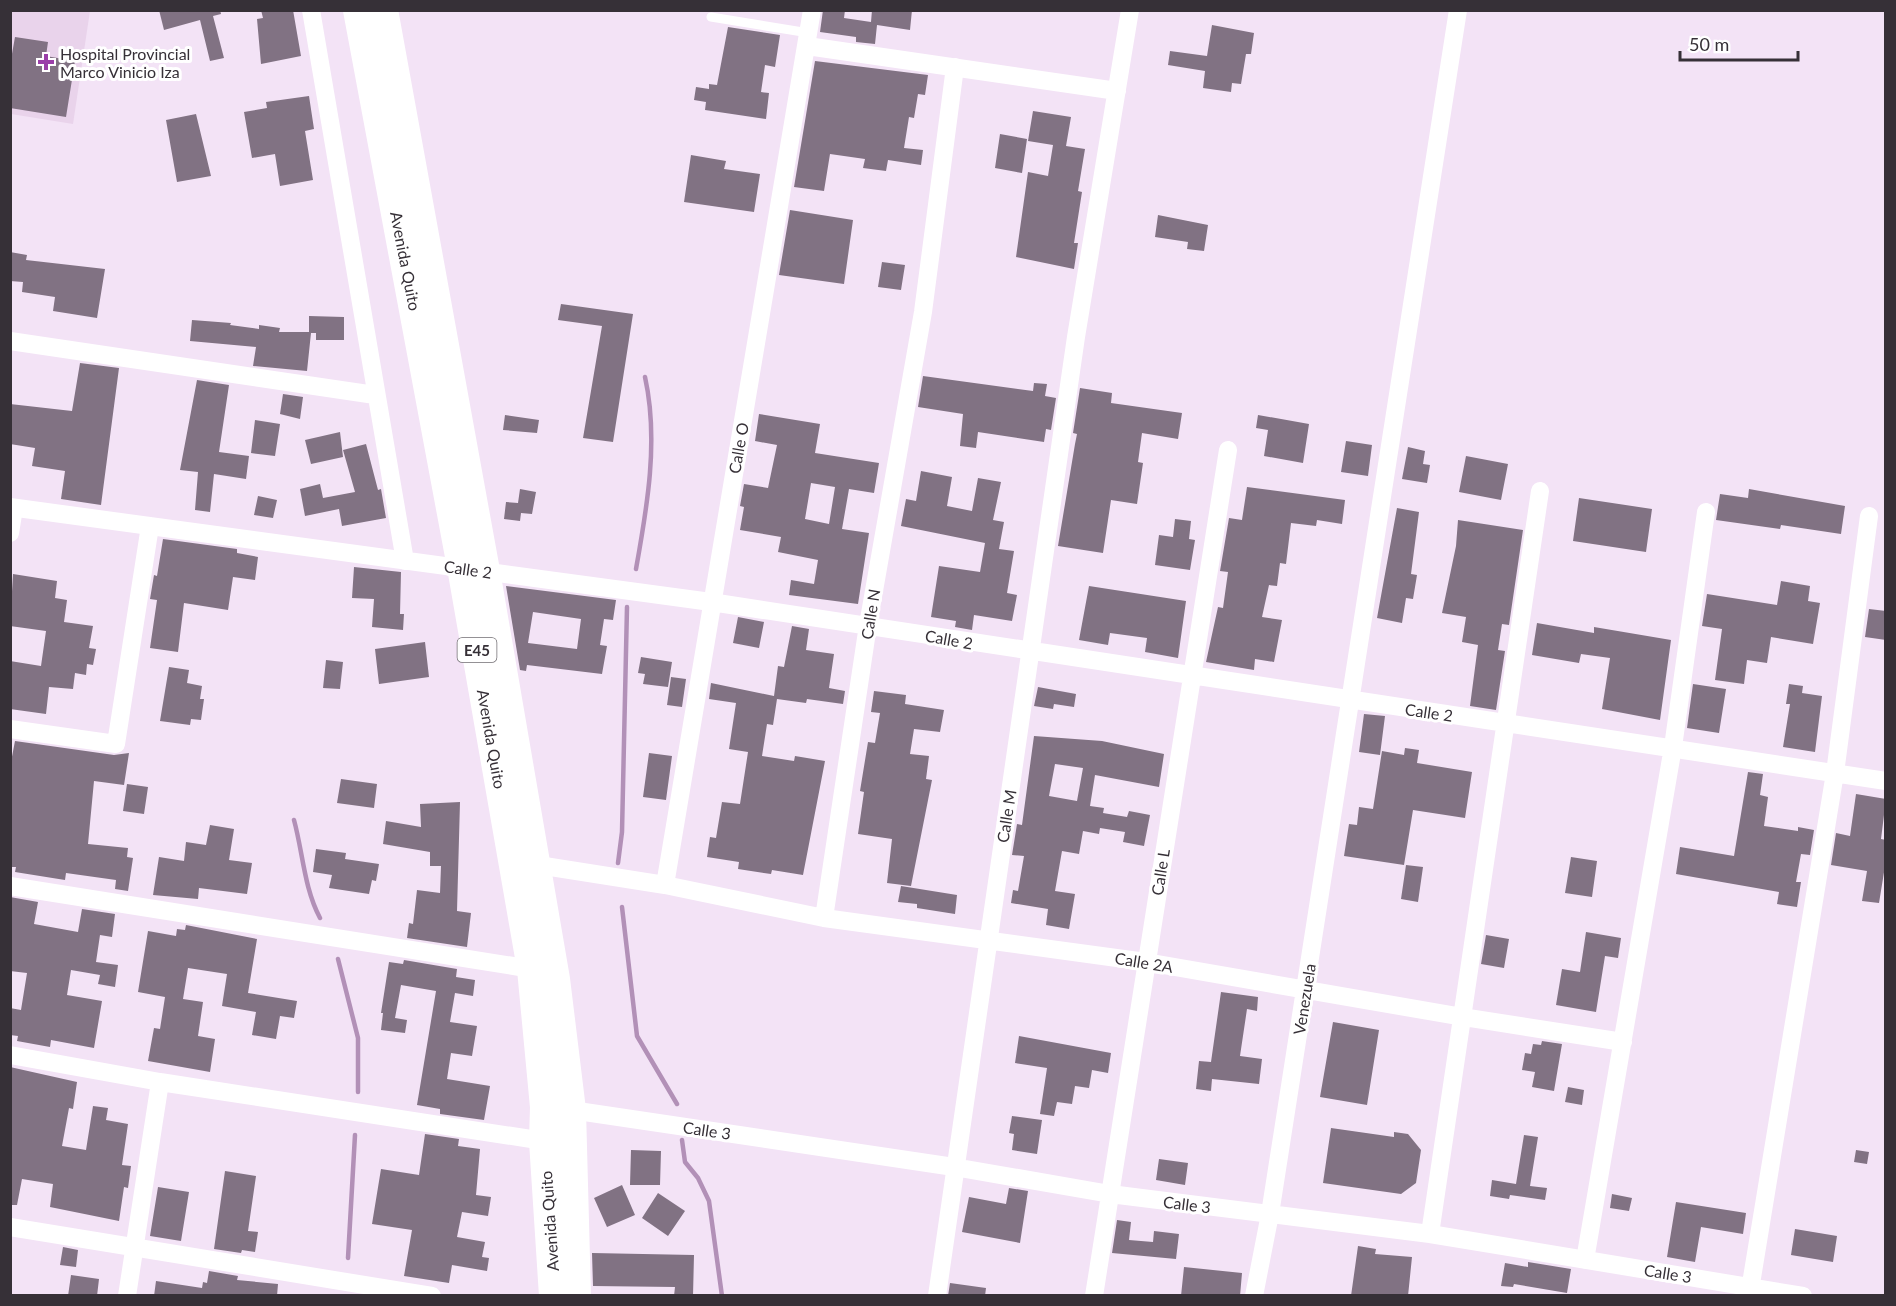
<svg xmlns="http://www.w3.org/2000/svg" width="1896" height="1306" font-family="Lato,sans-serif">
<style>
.built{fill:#e9d3eb}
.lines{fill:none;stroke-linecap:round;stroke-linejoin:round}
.stream{stroke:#b290b7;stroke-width:4.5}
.building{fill:#817283;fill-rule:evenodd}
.service{stroke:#fff;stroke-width:9}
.minor{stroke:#fff;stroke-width:18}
.trunk{stroke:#fff;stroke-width:30}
.poi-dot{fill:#9b3fa9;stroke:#fff;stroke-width:2}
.labels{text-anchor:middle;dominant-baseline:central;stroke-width:6;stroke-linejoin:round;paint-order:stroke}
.shield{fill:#fff;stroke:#726e73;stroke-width:1.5}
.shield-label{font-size:15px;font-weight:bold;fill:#363037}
.poi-label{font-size:16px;fill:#363037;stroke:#fff;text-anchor:start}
.street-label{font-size:16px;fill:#363037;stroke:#fff}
</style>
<rect width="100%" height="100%" fill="#f3e3f6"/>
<path class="built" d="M10 11H90L73 124 11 114Z"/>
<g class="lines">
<path class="stream" d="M636 569C647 508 659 440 645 377
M294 820C303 853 304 888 320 918
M618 863 622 832 627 607
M622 907 637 1036 677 1104
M338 959 358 1038V1092
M682 1140 685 1162 698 1178 709 1201 722 1296
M348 1258 355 1135"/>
</g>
<path class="building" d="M159 10H220L221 14 213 16 224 58 210 61 200 20 164 30Z
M261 10H293L301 56 261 64 257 19 263 18Z
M823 10H845L844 18 871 22 872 10H912L910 30 877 25 875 44 856 42V37L820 32Z
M1212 25 1254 33 1251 54H1246L1241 84 1232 83 1231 92 1203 88 1205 71 1168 65 1170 51 1207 56Z
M728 27 780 35 775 67 765 65 761 92 769 93 766 119 705 110 706 102 694 100 696 87 709 89V84L717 85Z
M15 37 48 42 46 56 75 61 66 117 10 108V65Z
M815 61 928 75 925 95 918 94 914 118 909 117 904 148 923 150 921 165 888 160 886 171 863 168 865 159 830 154 824 191 794 187Z
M309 96 314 129 305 131 313 180 280 186 275 154 252 158 244 112 267 108 266 102Z
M1033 111 1071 117 1066 146 1085 149 1078 191 1082 192 1074 243H1078L1074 269 1016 257 1028 172 1048 176 1053 145 1028 141Z
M196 114 211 176 177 182 166 120Z
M1000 134 1027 139 1022 173 995 168Z
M691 155 726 161 724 169 760 174 754 212 684 202Z
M790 210 853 220 844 284 779 275Z
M1158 215 1208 225 1204 251 1187 249 1188 242 1155 237Z
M10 252 27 255 26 260 105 269 97 318 53 311 55 297 22 292 23 282 10 281Z
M882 262 905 265 901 290 878 287Z
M561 304 633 314 613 442 583 438 602 326 558 320Z
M309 316 344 317V340H316V333H311L307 371 253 366 256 347 190 341 192 320 231 323 230 325 259 329V325L280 328 279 332H309Z
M80 363 119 368 101 505 61 499 65 471 32 466 35 448 10 444V404L72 411Z
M923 376 1033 391 1034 383 1047 384 1045 396 1056 398 1051 430 1046 429 1044 442 978 432 976 448 960 446 963 414 918 407Z
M197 380 229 385 219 452 249 456 246 479 214 474 210 512 195 510 198 472 180 470Z
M1080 388 1112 393 1111 403 1182 413 1178 439 1142 433 1138 462 1143 463 1137 504 1111 500 1103 553 1058 546 1075 444 1077 434 1073 433Z
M283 394 303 397 300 419 280 414Z
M759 414 820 424 815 453 879 463 874 493 849 489 842 529 869 533 858 604 789 595 791 580 814 584 818 560 778 552 781 537 740 530 744 507 740 506 744 484 768 488 777 445 755 441ZM811 483 835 487 829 524 805 519Z
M505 415 539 420 537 433 503 430Z
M1258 415 1309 424 1303 463 1264 456 1268 430 1256 428Z
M255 420 280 424 275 456 251 453Z
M340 432 343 457 311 464 305 440Z
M1346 441 1372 445 1368 476 1341 472Z
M366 444 378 490 381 489 386 518 342 526 339 509 305 516 300 489 320 484 323 498 355 492 343 450Z
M1408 447 1425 451 1423 464 1430 465 1427 483 1402 479Z
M1466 456 1508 464 1501 500 1459 492Z
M921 471 952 477 947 506 972 511 978 478 1001 482 993 520 1004 522 999 549 1014 551 1007 593 1017 595 1012 621 974 615 972 630 955 627 956 621 931 617 939 566 980 572 985 543 901 526 906 499 916 501Z
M1247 487 1345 500 1342 524 1317 520 1316 526 1291 523 1286 564 1280 563 1277 586 1269 585 1262 617 1282 620 1274 662 1255 659 1254 670 1206 662 1218 607 1223 608 1228 572 1220 571 1229 518 1242 520Z
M520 489 536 492 532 514 521 513 520 521 504 519 506 502 518 503Z
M1749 489 1845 506 1841 534 1781 525 1780 529 1716 520 1720 494 1748 498Z
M258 496 277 500 273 518 254 515Z
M1579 498 1652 509 1646 552 1573 541Z
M1397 508 1419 512 1411 574 1417 575 1413 599 1406 598 1402 623 1377 618Z
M1175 519 1191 521 1189 539 1195 540 1190 570 1155 565 1159 535 1173 537Z
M1458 520 1523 530 1509 625 1502 624 1498 650 1505 651 1496 710 1470 706 1478 645 1462 642 1466 617 1442 613 1456 546Z
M163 539 237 549V553L258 557 255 580 233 577 228 610 184 603 178 652 150 648 157 600 150 599 154 575 157 576Z
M354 567 401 572 400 614H404L403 630 372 627 374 599 352 598Z
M13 574 57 581 55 598 67 600 64 622 93 626 89 648 96 649 93 665 87 664 86 675 75 673 73 689 49 687 46 714 10 709V661L41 666 46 631 10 626Z
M1781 581 1810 586 1808 601 1820 603 1813 644 1771 637 1767 663 1747 660 1744 684 1715 680 1722 629 1702 626 1707 594 1777 605Z
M506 586 616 600 613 620 604 619 600 645 607 646 602 674 527 665 526 671 520 670ZM533 612 581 619 577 649 528 643Z
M1089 586 1186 601 1178 658 1145 652 1147 638 1110 633 1108 645 1079 640Z
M1869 609 1886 611V640L1865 637Z
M738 617 764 622 759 648 733 643Z
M1537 623 1594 633V627L1671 640 1660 720 1602 709 1610 658 1581 654 1579 663 1532 655Z
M792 626 809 629 806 650 834 654 829 688 845 691 843 704 807 699 806 703 777 699 773 725 767 724 762 756 794 761 795 756 825 761 803 875 772 870 771 874 738 869 739 862 707 857 710 837 716 838 722 802 740 804 748 752 729 749 736 703 709 699 711 683 774 696 778 666 784 667Z
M425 642 429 677 379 684 375 649Z
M641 657 672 662 668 687 643 684 645 674 638 673Z
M326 660 343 662 340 689 323 688Z
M169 667 189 670 187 683 202 686 200 699H204L201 720 191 719 190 725 160 721Z
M671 677 686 679 682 707 667 705Z
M1693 684 1726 689 1719 733 1687 728Z
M1789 684 1803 686 1802 693 1822 696 1815 752 1783 747 1790 704H1786Z
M1038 687 1076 694 1074 707 1054 704 1053 709 1034 706Z
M874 691 906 695 905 704 944 710 940 732 914 729 910 754 929 756 926 779 932 780 911 886 887 883 892 839 858 834 864 792 860 791 868 742 875 743 880 713 871 712Z
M1364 714 1385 716 1380 755 1359 752Z
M1034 736 1102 741 1164 754 1159 787 1095 775 1090 806 1104 808 1103 813 1127 817 1129 811 1150 815 1144 846 1123 842 1125 832 1100 828 1099 834 1083 831 1079 854 1062 851 1055 891 1075 894 1069 929 1046 925 1048 909 1011 903 1013 890 1018 891 1024 856 1012 855 1017 824 1022 825ZM1055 764 1083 768 1077 801 1049 796Z
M15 741 114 755 129 753 124 785 94 781 88 844 128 848 127 857 133 858 128 891 115 889 116 880 66 873 65 880 15 872 16 867H10V767Z
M1405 748 1419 750 1417 763 1472 772 1465 818 1413 810 1404 865 1344 856 1349 824 1357 825 1359 807 1373 809 1382 751 1404 755Z
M649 753 672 756 666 800 643 797Z
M1748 772 1763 774 1760 795 1768 797 1764 826 1798 831V827L1814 830 1810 855 1801 854 1796 882H1801L1797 907 1777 904 1779 892 1676 874 1680 847 1734 856Z
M341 779 377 784 374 808 337 803Z
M127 784 148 787 144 814 123 811Z
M1856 794 1886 799 1881 839 1886 840V860L1879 903 1862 901 1867 871 1831 865 1836 833 1850 836Z
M460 802 457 911 471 913 467 947 407 938 409 923 413 924 417 890 440 893 441 866H430V852L383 844 386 821 421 827 420 804Z
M210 825 234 829 229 860 252 863 247 894 199 888 198 899 153 895 159 857 184 861 186 842 206 845Z
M316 849 346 853 345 859 379 864 376 881 372 880 369 894 329 888 332 875 313 872Z
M1571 857 1597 861 1592 897 1565 893Z
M1406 865 1423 867 1418 902 1401 899Z
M901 886 957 895 955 914 917 908V904L898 902Z
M10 897 38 902 34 924 78 932 82 909 115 914 112 937 100 935 96 962 118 965 115 987 98 984 100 975 71 970 67 995 102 1001 94 1048 51 1040 50 1047 17 1041 18 1036 10 1035V1008L21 1010 27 973 10 971Z
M186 925 257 939 248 993 297 1001 294 1018 280 1016 276 1039 252 1035 256 1012 222 1006 227 974 188 968 183 999 203 1002 198 1036 215 1039 210 1072 148 1061 154 1028 160 1029 165 997 138 992 148 931 176 936 177 929 185 930Z
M1586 932 1621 938 1618 958 1605 956 1596 1012 1556 1005 1562 969 1580 972Z
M1486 935 1509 939 1504 968 1481 964Z
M404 960 457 969 456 977 475 980 473 996 455 993 450 1022 477 1026 472 1056 451 1053 447 1079 490 1086 484 1120 440 1114V1109L417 1105 436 991 401 985 395 1018 407 1020 405 1033 381 1030 383 1013H381L389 962 403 964Z
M1221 992 1258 997 1257 1011 1247 1009 1240 1056 1262 1059 1259 1084 1212 1079 1211 1091 1196 1089 1199 1061 1211 1062Z
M1333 1022 1379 1030 1367 1105 1320 1097Z
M1019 1036 1111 1053 1108 1073 1092 1070 1089 1088 1075 1086 1072 1104 1057 1102 1054 1116 1040 1114 1047 1068 1015 1063Z
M1542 1041 1562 1044 1554 1091 1532 1087 1535 1072 1522 1070 1525 1053 1531 1054 1533 1044 1541 1045Z
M10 1067 77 1082 73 1109 69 1108 62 1146 86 1150 93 1106 108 1108 106 1120 128 1124 122 1165 131 1166 128 1188 124 1187 119 1221 50 1207 53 1184 22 1179 17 1205H10Z
M1568 1087 1584 1090 1582 1105 1565 1102Z
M1012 1116 1042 1120 1037 1154 1012 1150 1014 1134 1009 1133Z
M1331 1128 1394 1137V1132L1408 1134 1421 1150 1416 1183 1401 1194 1323 1183Z
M425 1134 459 1139 458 1146 480 1149 476 1195 491 1197 488 1216 462 1212 457 1237 485 1242 482 1257 489 1258 487 1271 452 1265 449 1283 404 1276 412 1230 372 1224 381 1169 419 1175Z
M1524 1135 1538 1137 1530 1186 1547 1188 1545 1200 1510 1195 1509 1199 1490 1196 1492 1180 1516 1184Z
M631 1150 661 1151 660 1185H630Z
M1856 1150 1869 1152 1867 1164 1854 1162Z
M1159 1159 1188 1163 1185 1185 1156 1180Z
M225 1171 256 1176 248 1231 258 1232 255 1252 242 1250 241 1253 214 1249Z
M622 1185 635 1215 607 1227 594 1198Z
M158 1187 189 1192 181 1241 150 1236Z
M1009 1188 1028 1191 1020 1243 962 1232 969 1197 1006 1204Z
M658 1193 685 1211 668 1236 642 1218Z
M1612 1194 1632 1198 1629 1211 1610 1208Z
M1676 1202 1746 1213 1743 1234 1701 1227 1695 1262 1667 1257Z
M1117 1220 1131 1222 1129 1240 1153 1242 1154 1231 1179 1234 1176 1259 1112 1253Z
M1795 1229 1837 1236 1833 1262 1791 1255Z
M1358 1246 1376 1249 1375 1254 1412 1257 1408 1296H1351Z
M63 1247 78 1250 76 1267 60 1265Z
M592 1253 694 1255 693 1296H674L675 1287 593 1286Z
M1528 1262 1571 1269 1567 1293 1514 1284 1513 1287 1501 1286 1505 1263 1528 1267Z
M1184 1267 1242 1273 1240 1296H1181Z
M209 1271 238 1276 237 1280 278 1284 277 1296H154L156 1281 202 1288 203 1282 207 1283Z
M71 1275 99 1279 97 1296H68Z
M950 1283 986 1288 985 1296H948Z"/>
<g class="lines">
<path class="service" d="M711 17 809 33"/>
<path class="minor" d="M311 10 405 561
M807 46 1117 91
M10 341 375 395
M10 507 711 602 1886 781
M10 533 14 508
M10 729 116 744 150 526
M538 865 665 885 824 918 1146 962 1463 1017 1623 1042
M665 885 812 10
M10 886 532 969
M824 918 868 625 923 312 955 67
M10 1055 160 1082 544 1141
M571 1110 954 1167 1110 1194 1430 1234 1803 1296
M10 1227 432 1296
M1430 1234 1540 491
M1585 1260 1673 747 1706 512
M127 1296 160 1082
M937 1296 1076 337 1130 10
M1094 1296 1228 450
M1254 1296 1270 1214 1458 10
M1749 1296 1835 773 1869 516"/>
<path class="trunk" d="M358 10 462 567 532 969 545 1107 544 1141 554 1296
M383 10 485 571 555 979 571 1110 576 1296"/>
</g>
<path class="poi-dot" d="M43 53h6v6h6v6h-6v6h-6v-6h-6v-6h6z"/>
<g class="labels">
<rect class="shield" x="457.5" y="638" width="39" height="24" rx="4.5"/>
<g class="shield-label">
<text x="477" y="650">E45</text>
</g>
<g class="poi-label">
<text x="60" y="53">Hospital Provincial<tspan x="60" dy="18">Marco Vinicio Iza</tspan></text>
</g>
<g class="street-label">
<text transform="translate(406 261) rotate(79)">Avenida Quito</text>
<text transform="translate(738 448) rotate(-80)">Calle O</text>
<text transform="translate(468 569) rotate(8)">Calle 2</text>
<text transform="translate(870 614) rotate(-81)">Calle N</text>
<text transform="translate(949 639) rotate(10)">Calle 2</text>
<text transform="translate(1429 712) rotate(8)">Calle 2</text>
<text transform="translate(492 739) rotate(80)">Avenida Quito</text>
<text transform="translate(1006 816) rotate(-81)">Calle M</text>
<text transform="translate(1160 872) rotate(-81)">Calle L</text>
<text transform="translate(1144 962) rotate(9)">Calle 2A</text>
<text transform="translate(1304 999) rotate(-81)">Venezuela</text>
<text transform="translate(707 1130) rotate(8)">Calle 3</text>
<text transform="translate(1187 1204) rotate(7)">Calle 3</text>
<text transform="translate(549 1221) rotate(-94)">Avenida Quito</text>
<text transform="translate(1668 1273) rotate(9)">Calle 3</text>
</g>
</g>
<rect width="1896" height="1306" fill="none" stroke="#363037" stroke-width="24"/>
<path d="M1680 51v9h118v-9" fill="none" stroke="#363037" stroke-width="3"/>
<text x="1689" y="51" font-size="18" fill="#363037" stroke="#ffffff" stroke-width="4.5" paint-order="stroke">50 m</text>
</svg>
